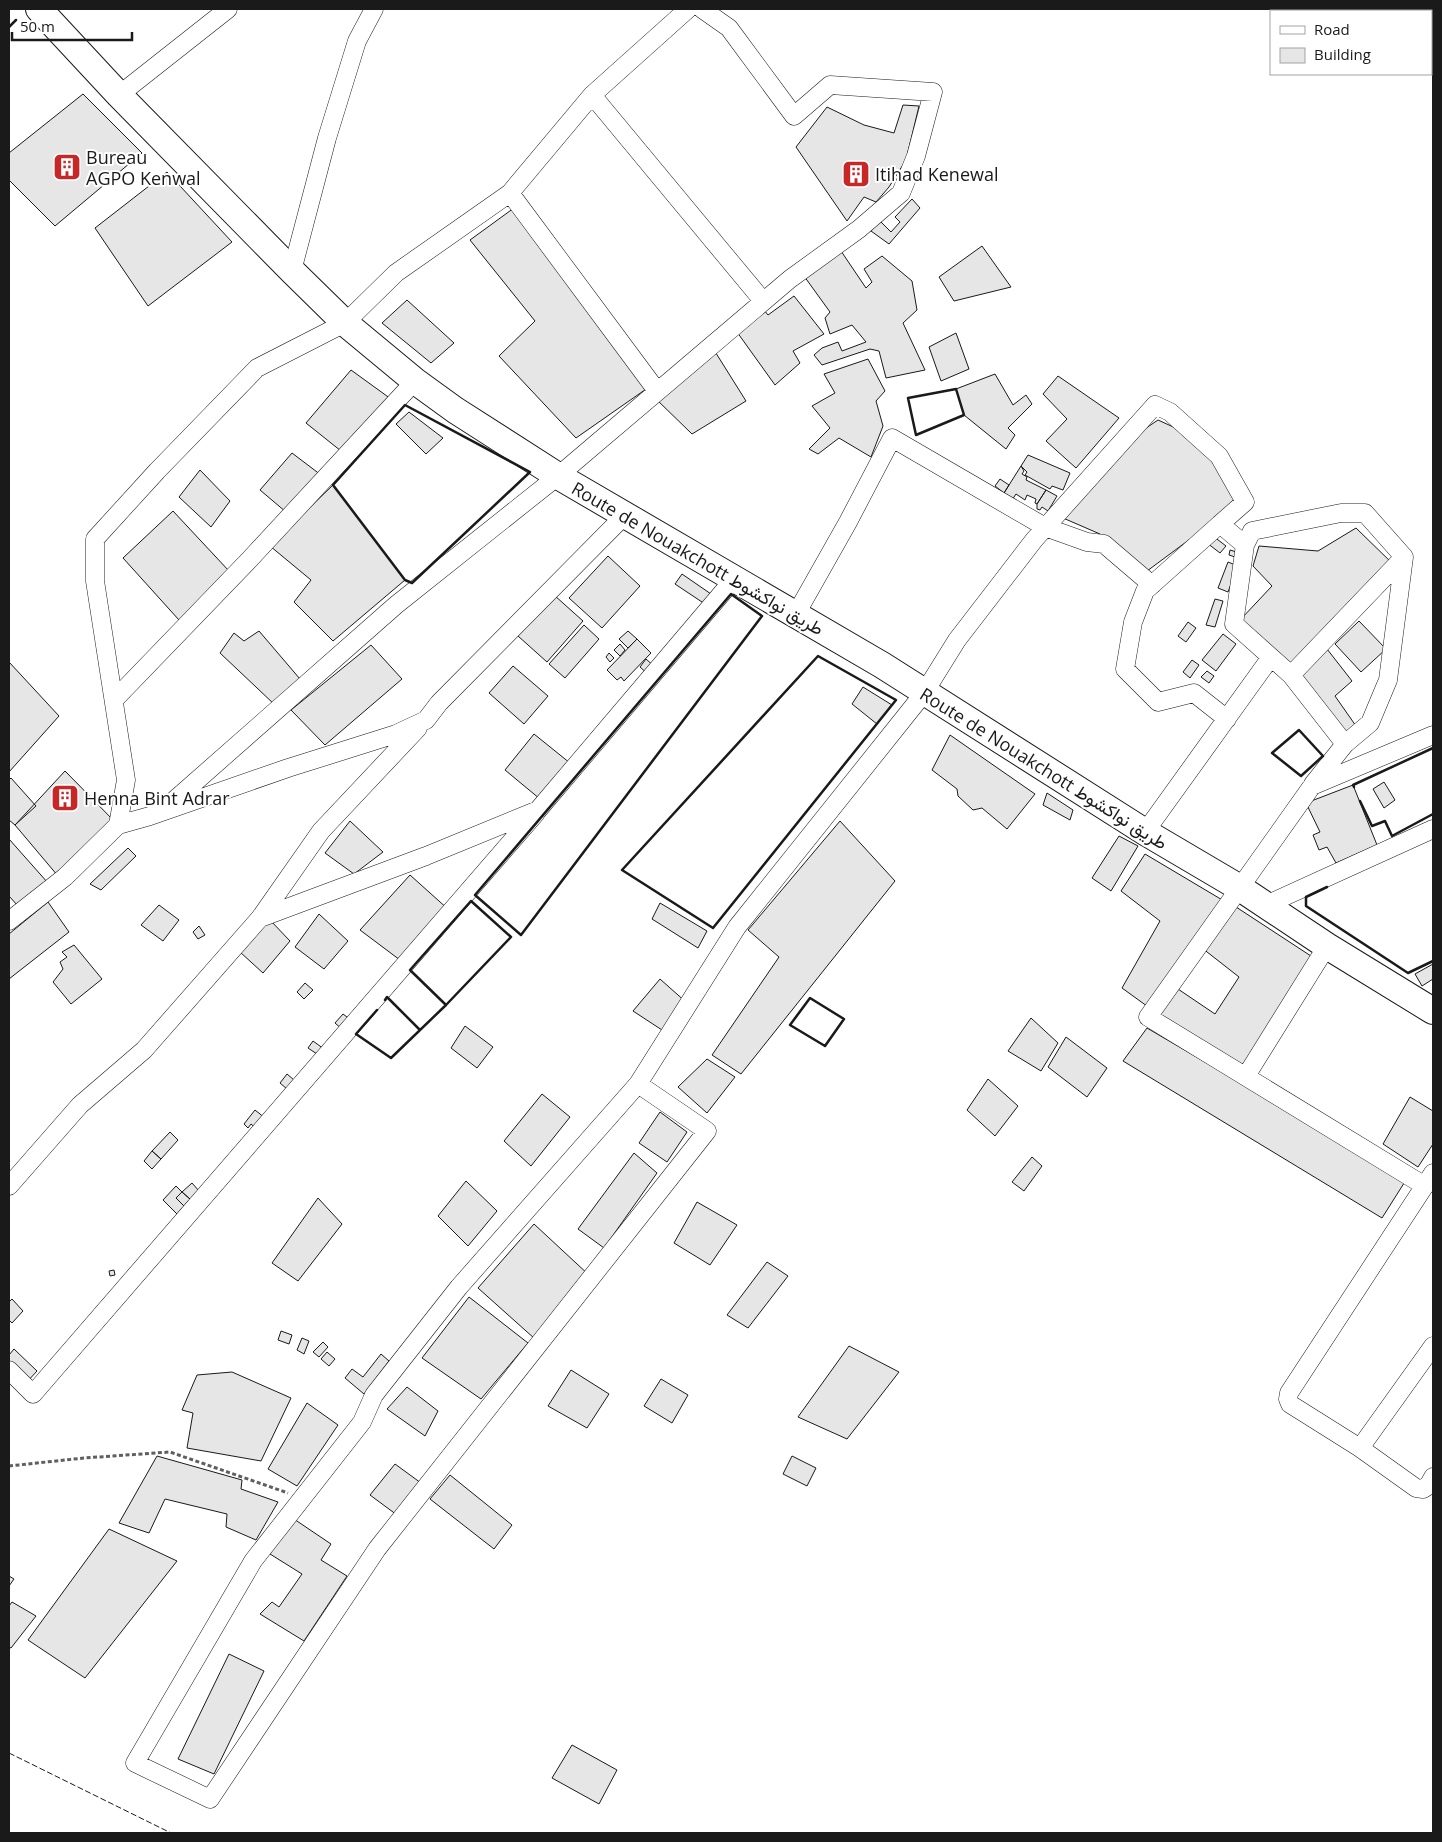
<svg xmlns="http://www.w3.org/2000/svg" width="1442" height="1842" font-family="'Open Sans',Vazirmatn,sans-serif">
<style>
.building{fill:#e6e6e6;stroke:#1a1a1a}
.lines{fill:none;stroke-linecap:round;stroke-linejoin:round}
.minor-casing{stroke:#1a1a1a;stroke-width:19}
.highway-casing{stroke:#1a1a1a;stroke-width:28}
.path{stroke:#5f5f5f;stroke-width:3;stroke-dasharray:4 2.5;stroke-linecap:butt}
.minor{stroke:#fff;stroke-width:18}
.highway{stroke:#fff;stroke-width:26}
.fence{stroke:#1a1a1a;stroke-width:1;stroke-dasharray:6 2.5;stroke-linecap:butt}
.wall{stroke:#1a1a1a;stroke-width:2.5}
.labels{text-anchor:middle;dominant-baseline:central;stroke-width:4;stroke-linejoin:round;paint-order:stroke}
.poi-label{font-size:18px;fill:#1a1a1a;stroke:#fff;text-anchor:start}
.street-label{font-size:18px;fill:#1a1a1a;stroke:#fff}
</style>
<rect width="100%" height="100%" fill="#fff"/>
<path class="building" d="M83 94 142 153 55 226 9 180V153Z
M903 105 919 106 906 160 889 187 876 202 864 197 847 221 796 147 827 107 864 125 894 133Z
M167 172 232 242 148 306 95 228Z
M912 199 920 208 889 244 871 231 878 219 891 232 900 222 895 217Z
M514 208 649 387 576 438 499 356 535 321 470 240Z
M982 246 1011 287 954 301 939 277Z
M841 251 866 288 872 282 864 269 882 256 912 281 917 310 903 323 925 370 886 378 879 351 870 349 822 365 814 355 822 348 838 342 842 351 866 342 852 325 830 334 825 318 830 312 804 276Z
M794 296 824 334 793 351 800 363 775 385 737 332 764 310 768 315Z
M407 300 454 343 431 363 382 323Z
M956 333 969 369 941 381 929 347Z
M714 350 746 401 692 434 655 398Z
M868 359 885 391 876 401 883 426 871 457 839 438 818 454 809 449 830 428 812 406 835 393 824 374Z
M351 370 391 399 346 455 306 423Z
M995 374 1013 405 1026 395 1032 404 1008 428 1015 435 1006 449 964 415 956 389Z
M1058 376 1119 418 1076 468 1046 441 1067 419 1043 394Z
M409 412 443 438 426 454 396 424Z
M1158 420 1193 436 1221 469 1240 502 1143 574 1100 534 1063 518 1118 447Z
M292 453 321 475 286 512 260 490Z
M1028 455 1070 473 1063 490 1052 486 1050 489 1025 475 1027 472 1021 466Z
M1021 466 1024 471 1022 474 1027 477 1026 480 1046 490 1037 504 1035 503 1036 499 1027 495 1025 500 1016 494 1012 500 1004 493Z
M200 470 230 501 211 527 179 497Z
M1000 479 1009 485 1004 493 995 486Z
M333 485 405 580 333 641 294 602 311 580 270 546Z
M1046 490 1057 496 1048 511 1042 507 1040 510 1037 509V504Z
M173 511 229 571 179 620 123 558Z
M1356 528 1394 565 1294 666 1241 619 1272 586 1253 566 1259 546 1318 551Z
M1213 536 1226 546 1220 553 1207 543Z
M1230 550 1240 553 1238 558 1229 555Z
M608 556 640 586 602 628 569 598Z
M1228 562 1238 566 1228 592 1218 588Z
M682 574 711 594 705 604 675 584Z
M554 595 583 621 547 662 518 636Z
M1215 599 1223 601 1215 627 1206 625Z
M1359 621 1386 649 1361 672 1335 644Z
M1188 622 1196 628 1186 642 1178 636Z
M584 625 599 639 565 678 549 664Z
M259 631 300 679 275 705 220 653 234 633 244 641Z
M628 631 637 639 628 648 619 639Z
M1223 634 1236 644 1216 671 1202 660Z
M637 639 651 653 624 681 621 677 617 680 607 670Z
M620 644 625 650 620 656 614 650Z
M371 645 402 679 325 745 291 710Z
M1327 649 1352 681 1335 696 1356 726 1345 735 1297 677Z
M609 653 614 658 610 662 606 657Z
M646 659 655 667 649 675 640 667Z
M1192 660 1199 665 1190 678 1183 672Z
M9 662 59 716 9 772Z
M513 666 548 696 524 724 489 693Z
M1207 671 1214 676 1209 683 1201 677Z
M863 687 892 705 877 724 852 704Z
M534 734 570 763 540 799 505 770Z
M950 735 1035 794 1007 829 982 808 973 810 958 796 957 789 932 770Z
M65 771 118 825 58 876 15 825Z
M11 778 36 806 15 825 9 820V780Z
M1384 782 1395 800 1384 808 1373 789Z
M1353 785 1377 845 1336 863 1327 847 1319 850 1313 835 1320 832 1306 803Z
M1047 793 1073 810 1070 820 1043 805Z
M350 821 383 852 354 874 325 853Z
M840 821 895 881 741 1074 712 1055 779 957 748 930Z
M1119 836 1138 846 1111 891 1092 878Z
M9 839 48 883 18 906 9 896Z
M128 848 136 856 101 890 90 884Z
M1145 854 1224 901 1151 1009 1122 988 1160 921 1121 891Z
M410 875 449 910 404 963 360 930Z
M48 902 69 932 9 979V934Z
M660 903 707 931 698 948 652 919Z
M159 905 179 920 163 941 141 925Z
M1233 905 1314 958 1244 1070 1155 1018 1175 987 1215 1014 1239 977 1202 948Z
M319 914 348 941 324 969 295 947Z
M270 920 290 941 263 973 240 952Z
M199 926 205 935 198 939 193 932Z
M74 945 102 979 71 1004 53 982 63 969 60 962 67 957 62 952Z
M1433 964V979L1422 986 1415 974Z
M660 979 687 1003 662 1030 633 1011Z
M305 983 313 990 304 999 297 992Z
M343 1014 351 1020 343 1030 335 1023Z
M1031 1018 1058 1043 1041 1071 1008 1051Z
M465 1026 493 1047 477 1068 451 1048Z
M1147 1028 1406 1180 1382 1218 1123 1061Z
M1066 1037 1107 1068 1087 1097 1048 1067Z
M313 1041 324 1049 320 1056 308 1048Z
M707 1059 735 1077 707 1113 678 1087Z
M287 1074 294 1080 287 1089 280 1083Z
M988 1079 1018 1106 995 1136 967 1110Z
M542 1094 570 1117 531 1166 504 1141Z
M1410 1097 1433 1111V1144L1418 1167 1383 1144Z
M255 1110 265 1118 257 1129 251 1124 248 1128 244 1124Z
M660 1112 687 1132 667 1162 639 1143Z
M170 1132 178 1140 161 1159 152 1151Z
M152 1151 161 1159 152 1169 144 1161Z
M634 1153 657 1173 604 1248 578 1229Z
M1032 1157 1042 1166 1024 1191 1012 1182Z
M466 1181 497 1211 468 1246 438 1216Z
M192 1183 199 1191 190 1199 182 1192Z
M176 1186 182 1192 176 1198 184 1206 177 1214 163 1200Z
M182 1192 190 1199 184 1206 176 1198Z
M318 1198 342 1224 298 1281 272 1263Z
M697 1202 737 1225 710 1265 674 1243Z
M534 1224 590 1276 535 1339 478 1288Z
M767 1262 788 1276 748 1328 727 1315Z
M114 1270 115 1275 110 1276 109 1271Z
M469 1297 528 1343 481 1399 422 1358Z
M12 1299 23 1311 12 1323 9 1320V1302Z
M281 1331 292 1335 289 1344 278 1340Z
M302 1338 309 1341 304 1354 297 1350Z
M323 1342 328 1347 319 1357 313 1352Z
M849 1346 899 1372 847 1439 798 1417Z
M14 1349 37 1371 26 1383 9 1366V1355Z
M327 1352 335 1359 329 1366 321 1359Z
M381 1354 389 1361 364 1394 345 1378 352 1369 363 1377Z
M571 1370 609 1394 587 1428 548 1406Z
M232 1372 291 1398 261 1461 187 1448 193 1413 182 1410 197 1375Z
M661 1379 688 1395 672 1423 644 1406Z
M407 1387 438 1411 425 1436 387 1409Z
M307 1403 338 1425 297 1486 268 1469Z
M157 1456 242 1480 241 1489 278 1502 256 1540 226 1527 227 1514 165 1499 149 1533 119 1523Z
M792 1456 816 1468 807 1486 783 1474Z
M395 1464 421 1483 397 1515 370 1495Z
M450 1475 512 1525 494 1549 430 1499Z
M291 1517 331 1544 321 1560 347 1576 304 1641 260 1614 272 1602 279 1607 302 1574 270 1554Z
M109 1529 177 1561 85 1678 28 1640Z
M9 1576 14 1579 9 1586Z
M12 1602 36 1616 11 1648 9 1647V1606Z
M229 1654 264 1671 214 1774 178 1759Z
M572 1745 617 1770 599 1804 552 1778Z"/>
<g class="lines">
<defs>
<path id="minor" d="M119 95 228 9
M592 95 763 301
M510 193 657 391
M292 271 327 138 357 41 374 9
M796 614 848 522 892 438 1045 527 1087 542 1104 544 1152 585
M1291 675 1234 624 1245 545 1252 531 1341 513H1365L1404 557
M114 700 250 559 415 381
M1227 719 1194 693 1158 702 1125 669 1133 622 1145 591 1220 524 1245 545
M1313 784 1345 744 1370 723 1388 680 1404 557 1291 675 1345 744
M161 812 396 605 558 476 790 279 859 229 901 193 916 156 933 92 830 85 794 116 729 28 702 9
M118 825 126 780 95 581V539L157 471 257 368 345 323 396 273 510 193 592 95 688 9
M1145 832 1271 657
M1266 905 1433 829
M260 918 321 831 418 728
M9 921 65 877 118 825 150 816 288 768 396 734 426 720 439 703 626 514
M1246 1076 1327 946
M638 1084 707 1131 377 1549 210 1799 135 1763 253 1561 362 1422 374 1395 459 1287 638 1084 737 927 924 693 957 640 1034 540 1155 405 1170 412 1219 456 1245 502 1220 524
M1433 1173 1289 1393 1288 1399 1290 1404 1360 1448 1416 1488 1423 1489 1428 1486 1433 1477
M9 1186 80 1105 144 1050 260 918 426 856 538 810 734 579
M1425 1186 1148 1017 1312 786 1433 735
M9 1370 33 1394 536 813
M1360 1448 1433 1346"/>
<path id="highway" d="M39 9 119 95 292 271 345 323 415 381 455 410 558 476 882 665 1145 832 1240 888 1327 946 1433 1011"/>
</defs>
<use href="#minor" class="minor-casing"/>
<use href="#highway" class="highway-casing"/>
<path class="path" d="M9 1466 84 1458 170 1452 288 1493"/>
<use href="#minor" class="minor"/>
<use href="#highway" class="highway"/>
<path class="fence" d="M9 1753 171 1833"/>
<path class="wall" d="M9 27 16 20
M956 389 964 415 916 435 908 398Z
M405 405 530 472 412 583 405 580 333 485Z
M731 594 762 616 521 935 475 895Z
M818 656 896 700 713 928 622 870Z
M1299 730 1323 756 1301 776 1272 753Z
M1354 787 1353 785 1433 748
M1360 801 1372 826 1385 821 1392 836 1433 814
M1327 887 1306 897V906L1408 973 1433 961
M471 901 511 937 446 1005 410 970Z
M810 998 844 1019 825 1046 790 1025Z
M385 1000 387 997 420 1030
M377 1010 356 1034 391 1058 446 1005"/>
</g>
<defs>
<symbol id="building-square" viewBox="-11 -11 22 22"><rect x="-9" y="-9" width="18" height="18" rx="4" fill="#c62828" stroke="#fff"/><path d="M-4-6H4V6H1V3H-1V6H-4ZM-2.5-4.3h1.7v1.8h-1.7ZM.8-4.3h1.7v1.8H.8ZM-2.5-1h1.7V.8h-1.7ZM.8-1h1.7V.8H.8Z" fill="#fff"/></symbol>
</defs>
<g fill-rule="evenodd">
<use href="#building-square" x="51" y="151" width="32" height="32"/>
<use href="#building-square" x="840" y="158" width="32" height="32"/>
<use href="#building-square" x="49" y="782" width="32" height="32"/>
</g>
<g class="labels">
<g class="poi-label">
<text x="86" y="157">Bureau<tspan x="86" dy="21">AGPO Kenwal</tspan></text>
<text x="875" y="174">Itihad Kenewal</text>
<text x="84" y="798">Henna Bint Adrar</text>
</g>
<g class="street-label">
<text transform="translate(698 558) rotate(30)">Route de Nouakchott طريق نواكشوط</text>
<text transform="translate(1044 768) rotate(32)">Route de Nouakchott طريق نواكشوط</text>
</g>
</g>
<rect width="1442" height="1842" fill="none" stroke="#1a1a1a" stroke-width="20"/>
<rect x="1270" y="10" width="162" height="65" fill="#ffffff" stroke="#a3a3a3"/>
<rect x="1280" y="26" width="25" height="8" fill="#ffffff" stroke="#a3a3a3"/>
<text x="1314" y="35" font-size="15" fill="#1a1a1a">Road</text>
<rect x="1280" y="48" width="25" height="15" fill="#e6e6e6" stroke="#a3a3a3"/>
<text x="1314" y="60" font-size="15" fill="#1a1a1a">Building</text>
<path d="M12 32v8h120v-8" fill="none" stroke="#1a1a1a" stroke-width="2.5"/>
<text x="20" y="32" font-size="15" fill="#1a1a1a" stroke="#ffffff" stroke-width="4" paint-order="stroke">50 m</text>
</svg>
